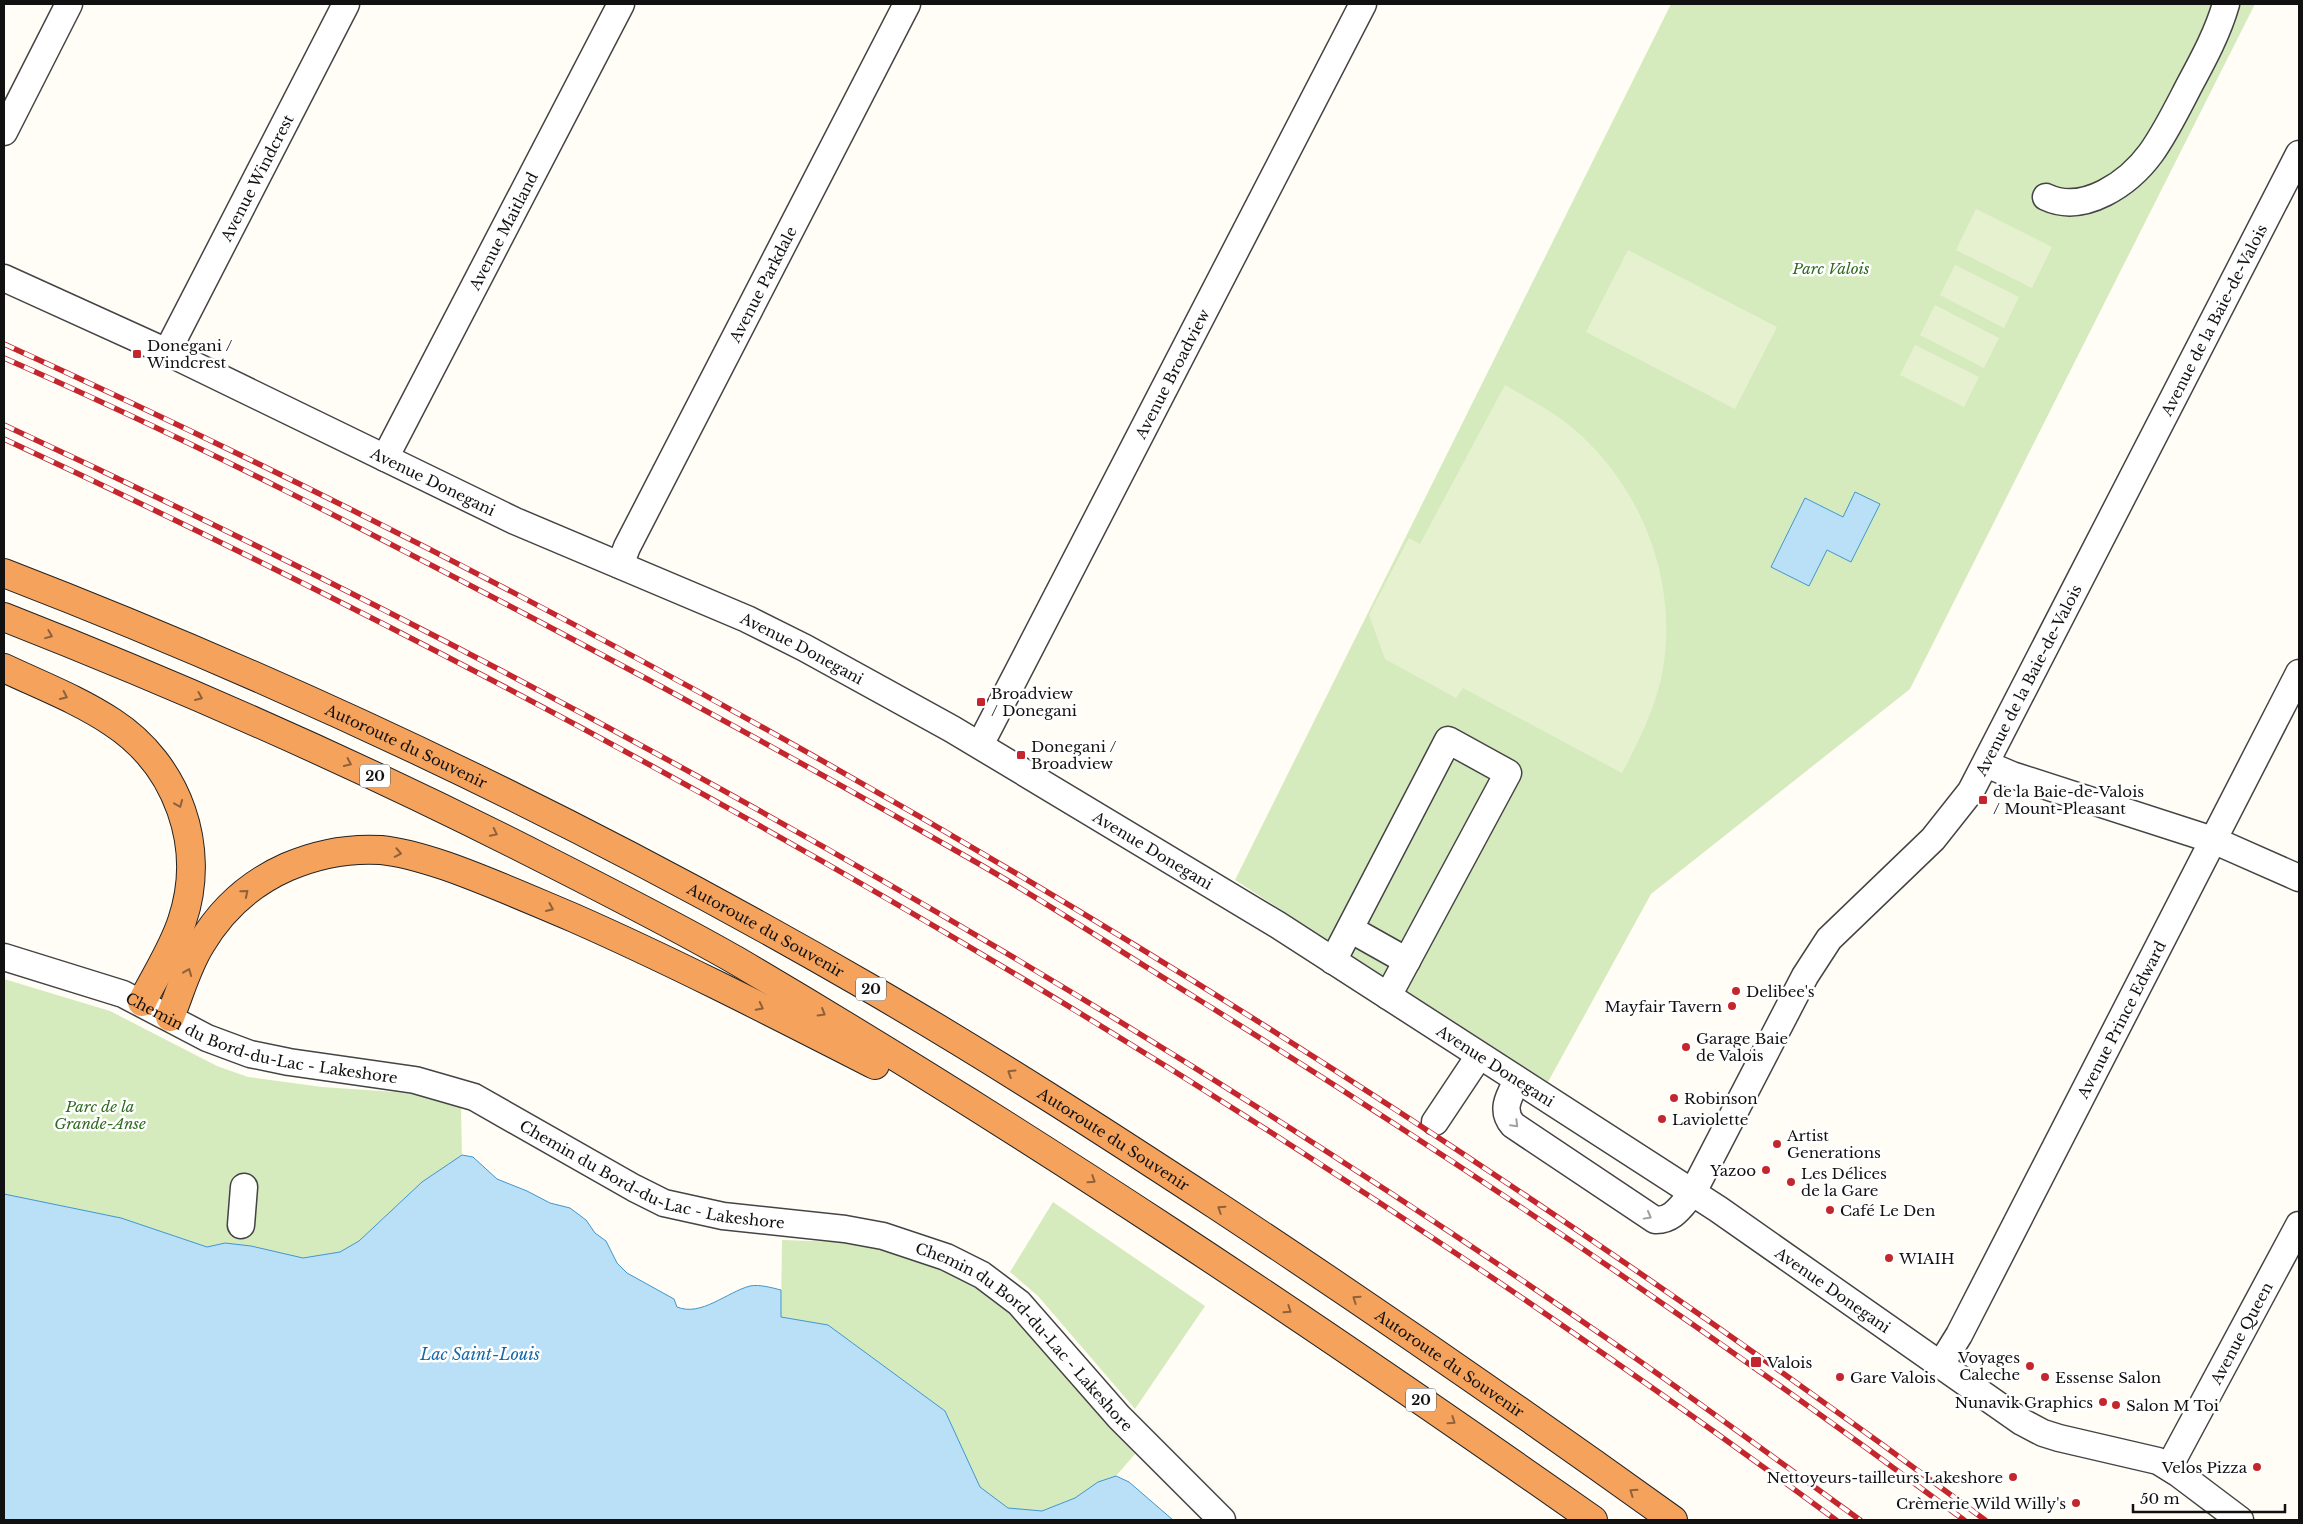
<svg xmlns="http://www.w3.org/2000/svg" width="2303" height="1524" font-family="'Libre Baskerville',serif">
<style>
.green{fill:#d5ebbd}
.pitch{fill:#e6f2cf}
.water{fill:#b9e0f7;stroke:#3f96cf}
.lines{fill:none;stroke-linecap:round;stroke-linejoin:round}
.minor-casing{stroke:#444;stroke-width:29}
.highway-casing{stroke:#222;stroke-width:30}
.minor{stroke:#fff;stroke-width:26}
.highway{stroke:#f5a25d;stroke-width:28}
.rail-casing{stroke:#c4262e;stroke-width:5.5}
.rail{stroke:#fff;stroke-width:4;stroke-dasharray:11;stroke-linecap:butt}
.oneway{stroke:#8e613b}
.oneway2{stroke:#a0a0a0}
.poi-dot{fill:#c4262e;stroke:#fff;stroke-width:2}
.labels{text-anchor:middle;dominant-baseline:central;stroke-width:5;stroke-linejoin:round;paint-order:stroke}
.shield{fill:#fff;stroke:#585858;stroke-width:1}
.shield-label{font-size:14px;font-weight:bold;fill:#111}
.street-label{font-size:15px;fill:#111;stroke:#fff}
.park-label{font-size:15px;font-style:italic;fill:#2f6b1f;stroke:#fff}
.poi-label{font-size:15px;fill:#111;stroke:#fff;text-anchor:start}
.water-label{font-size:16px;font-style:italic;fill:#1768a6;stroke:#fff}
</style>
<rect width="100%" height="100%" fill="#fffdf5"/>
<path class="green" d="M1671 4H2255L1910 689 1651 894 1548 1082 1235 880Z
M4 979 110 1011 217 1066 248 1077 322 1087 396 1092 418 1095 461 1108 462 1155 422 1182 359 1241 340 1252 303 1258 251 1246 225 1243 207 1247 121 1218 4 1194Z
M1053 1202 1205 1306 1135 1409 1038 1296 1010 1272Z
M782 1240C808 1241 834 1241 859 1244 873 1245 887 1251 900 1255 940 1269 978 1284 1009 1313L1135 1454 1116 1476 1098 1482 1075 1498 1042 1511 1008 1508 980 1487 945 1411 828 1325 781 1317Z"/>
<path class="pitch" d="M1976 209 2052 247 2032 288 1956 250Z
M1628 250 1777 327 1735 409 1586 332Z
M1955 265 2019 297 2004 328 1940 295Z
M1935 305 1999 338 1984 368 1920 335Z
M1915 345 1979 377 1964 407 1900 375Z
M1505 385C1527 398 1549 409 1569 425 1643 485 1681 586 1661 679 1653 713 1638 743 1622 773L1463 688 1456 698 1385 659 1369 615 1409 538 1420 544Z"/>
<path class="water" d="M1855 492 1880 504 1851 562 1827 550 1809 586 1771 567 1805 498 1843 517Z
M462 1155 473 1157 497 1179 527 1191 550 1203 570 1208 586 1220 595 1233 606 1241 617 1263 627 1273 674 1299 677 1307C701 1317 727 1292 750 1286 759 1284 773 1288 781 1290V1317L828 1325 945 1411 980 1487 1008 1508 1042 1511 1075 1498 1098 1482 1116 1476 1129 1482 1173 1520H4V1194L121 1218 207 1247 225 1243 251 1246 303 1258 340 1252 359 1241 422 1182Z"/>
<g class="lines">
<defs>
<g id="minor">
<path d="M4 132 69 4"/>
<path d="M2046 197C2084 215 2129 183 2151 153 2166 132 2178 107 2190 84 2204 58 2218 32 2226 4"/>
<path id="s1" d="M4 278 167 352 515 521 747 619 805 648 952 729 1278 925 1718 1209 2022 1422 2043 1433 2059 1438 2158 1461 2179 1474 2240 1520"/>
<path id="s2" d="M167 352 346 4"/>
<path id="s3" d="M385 458 621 4"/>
<path id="s4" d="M620 565 627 547 907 4"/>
<path id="s5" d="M980 745 1363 4"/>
<path d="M1986 764 2012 775 2213 840 2299 878"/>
<path d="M1350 929 1407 961"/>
<path id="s6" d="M4 957 123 994 207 1038 250 1054 289 1062 415 1080 474 1097 634 1188 664 1203 723 1216 845 1229 883 1236 946 1257 982 1275 1019 1303 1119 1417 1222 1520"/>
<path d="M1333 961 1448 740 1508 773 1388 996"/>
<path id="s7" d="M1517 1081C1509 1096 1500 1110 1513 1125L1655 1220C1673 1221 1681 1206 1692 1194L1805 976 1829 939 1933 839 1971 791 2299 154"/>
<path d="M1435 1122 1479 1056"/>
<path d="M241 1225 244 1187"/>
<path id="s8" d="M1941 1364 1959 1335 2299 673"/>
<path id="s9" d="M2169 1467 2299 1225"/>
</g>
<g id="highway">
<path id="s10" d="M4 573C302 688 590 826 866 986 987 1056 1103 1131 1219 1207 1372 1308 1524 1413 1673 1520"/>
<path d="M4 617C190 690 372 771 550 862 613 894 676 926 737 961 1031 1134 1314 1324 1593 1520"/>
<path d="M4 668C40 685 79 700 112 722 178 765 207 847 182 921 173 949 155 976 142 1002"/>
<path d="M170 1017C180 993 187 966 201 944 221 910 251 883 287 867 317 854 348 848 381 850 403 852 425 859 446 866 489 881 531 900 574 918 676 963 775 1014 875 1065"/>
</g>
</defs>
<use href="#minor" class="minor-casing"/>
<use href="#highway" class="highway-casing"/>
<use href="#minor" class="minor"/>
<use href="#highway" class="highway"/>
<defs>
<path id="rail" d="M4 344C705 662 1367 1061 1985 1520
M4 358C193 441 377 536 559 632 701 707 842 785 981 865 1054 907 1124 954 1196 998 1459 1161 1716 1335 1964 1520
M4 425C571 688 1117 998 1631 1355 1708 1409 1784 1465 1860 1520
M4 439C648 738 1264 1099 1836 1520"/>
</defs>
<use href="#rail" class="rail-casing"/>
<use href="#rail" class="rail"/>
</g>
<defs><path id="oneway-chevron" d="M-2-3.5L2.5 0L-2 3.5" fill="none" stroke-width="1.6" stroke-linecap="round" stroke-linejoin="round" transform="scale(1.25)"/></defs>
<g class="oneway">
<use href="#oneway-chevron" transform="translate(49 635) rotate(22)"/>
<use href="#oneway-chevron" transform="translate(64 696) rotate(25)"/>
<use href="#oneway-chevron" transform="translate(199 697) rotate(23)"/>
<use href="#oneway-chevron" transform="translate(348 763) rotate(25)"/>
<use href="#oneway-chevron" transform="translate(179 804) rotate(68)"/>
<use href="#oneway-chevron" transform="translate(494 833) rotate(26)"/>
<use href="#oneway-chevron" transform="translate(398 853) rotate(11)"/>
<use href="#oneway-chevron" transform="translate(245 893) rotate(-39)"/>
<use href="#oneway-chevron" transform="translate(550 908) rotate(24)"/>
<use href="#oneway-chevron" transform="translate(188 972) rotate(-68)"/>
<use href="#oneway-chevron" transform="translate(760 1007) rotate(27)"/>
<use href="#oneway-chevron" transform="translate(822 1013) rotate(31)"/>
<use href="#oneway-chevron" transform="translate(1011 1073) rotate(-148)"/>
<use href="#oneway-chevron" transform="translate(1092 1180) rotate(33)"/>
<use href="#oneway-chevron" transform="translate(1221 1209) rotate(-147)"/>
<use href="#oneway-chevron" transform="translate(1356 1299) rotate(-146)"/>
<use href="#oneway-chevron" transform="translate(1288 1310) rotate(34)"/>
<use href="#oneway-chevron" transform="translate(1452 1421) rotate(34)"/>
<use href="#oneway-chevron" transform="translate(1633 1492) rotate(-145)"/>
</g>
<g class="oneway2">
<use href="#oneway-chevron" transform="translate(1515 1124) rotate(45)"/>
<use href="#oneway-chevron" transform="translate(1648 1216) rotate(29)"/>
</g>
<g class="poi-dot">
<rect x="132" y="349" width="10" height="10" rx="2.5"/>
<rect x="976" y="697" width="10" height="10" rx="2.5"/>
<rect x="1016" y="750" width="10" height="10" rx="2.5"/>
<rect x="1978" y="795" width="10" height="10" rx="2.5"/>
<circle cx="1736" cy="991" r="5"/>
<circle cx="1732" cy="1006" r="5"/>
<circle cx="1686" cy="1047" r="5"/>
<circle cx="1674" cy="1098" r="5"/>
<circle cx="1662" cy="1119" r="5"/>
<circle cx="1777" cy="1144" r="5"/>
<circle cx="1766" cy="1170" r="5"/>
<circle cx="1791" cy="1182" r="5"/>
<circle cx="1830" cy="1210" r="5"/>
<circle cx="1889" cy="1258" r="5"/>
<rect x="1750" y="1356" width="12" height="12" rx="2.5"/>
<circle cx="2030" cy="1366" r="5"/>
<circle cx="1840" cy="1377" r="5"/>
<circle cx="2045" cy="1377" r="5"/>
<circle cx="2103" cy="1402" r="5"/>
<circle cx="2116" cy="1405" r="5"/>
<circle cx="2257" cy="1467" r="5"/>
<circle cx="2013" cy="1477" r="5"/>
<circle cx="2076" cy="1503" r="5"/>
</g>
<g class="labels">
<g class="shield">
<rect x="360" y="764.5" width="30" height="23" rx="4"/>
<rect x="856" y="977.5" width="30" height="23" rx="4"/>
<rect x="1406" y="1388.5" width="30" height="23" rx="4"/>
</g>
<g class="shield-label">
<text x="375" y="776">20</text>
<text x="871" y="989">20</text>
<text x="1421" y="1400">20</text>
</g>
<g class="street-label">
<text stroke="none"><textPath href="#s2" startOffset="196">Avenue Windcrest</textPath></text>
<text stroke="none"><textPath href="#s3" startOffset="256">Avenue Maitland</textPath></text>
<text stroke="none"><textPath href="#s4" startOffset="315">Avenue Parkdale</textPath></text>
<text stroke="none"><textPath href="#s7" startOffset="1291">Avenue de la Baie-de-Valois</textPath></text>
<text stroke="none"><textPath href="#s5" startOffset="418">Avenue Broadview</textPath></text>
<text stroke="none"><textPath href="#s1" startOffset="475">Avenue Donegani</textPath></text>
<text stroke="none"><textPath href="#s1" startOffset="880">Avenue Donegani</textPath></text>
<text stroke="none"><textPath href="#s7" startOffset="886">Avenue de la Baie-de-Valois</textPath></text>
<text stroke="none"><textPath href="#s10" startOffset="438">Autoroute du Souvenir</textPath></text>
<text stroke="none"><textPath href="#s1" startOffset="1285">Avenue Donegani</textPath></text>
<text stroke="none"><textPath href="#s10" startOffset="842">Autoroute du Souvenir</textPath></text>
<text stroke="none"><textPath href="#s8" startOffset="389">Avenue Prince Edward</textPath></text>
<text stroke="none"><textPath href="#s6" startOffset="272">Chemin du Bord-du-Lac - Lakeshore</textPath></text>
<text stroke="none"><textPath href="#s1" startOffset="1690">Avenue Donegani</textPath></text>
<text stroke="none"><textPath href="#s10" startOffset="1248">Autoroute du Souvenir</textPath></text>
<text stroke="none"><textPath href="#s6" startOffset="691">Chemin du Bord-du-Lac - Lakeshore</textPath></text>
<text stroke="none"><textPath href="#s1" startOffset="2095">Avenue Donegani</textPath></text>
<text stroke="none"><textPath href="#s9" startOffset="152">Avenue Queen</textPath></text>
<text stroke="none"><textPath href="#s6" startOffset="1111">Chemin du Bord-du-Lac - Lakeshore</textPath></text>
<text stroke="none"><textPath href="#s10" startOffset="1652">Autoroute du Souvenir</textPath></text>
</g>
<g class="park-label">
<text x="1831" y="268">Parc Valois</text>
<text x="100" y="1106">Parc de la<tspan x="100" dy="17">Grande-Anse</tspan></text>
</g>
<g class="poi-label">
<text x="147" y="345">Donegani /<tspan x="147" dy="17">Windcrest</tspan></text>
<text x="991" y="693">Broadview<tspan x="991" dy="17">/ Donegani</tspan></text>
<text x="1031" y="746">Donegani /<tspan x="1031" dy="17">Broadview</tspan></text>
<text x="1993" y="791">de la Baie-de-Valois<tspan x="1993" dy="17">/ Mount-Pleasant</tspan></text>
<text x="1746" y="991">Delibee's</text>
<text x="1722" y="1006" text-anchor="end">Mayfair Tavern</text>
<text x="1696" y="1038">Garage Baie<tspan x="1696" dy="17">de Valois</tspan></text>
<text x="1684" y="1098">Robinson</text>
<text x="1672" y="1119">Laviolette</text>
<text x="1787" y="1135">Artist<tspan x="1787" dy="17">Generations</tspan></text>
<text x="1756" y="1170" text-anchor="end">Yazoo</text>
<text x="1801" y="1173">Les Délices<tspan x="1801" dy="17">de la Gare</tspan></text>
<text x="1840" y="1210">Café Le Den</text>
<text x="1899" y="1258">WIAIH</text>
<text x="2020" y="1357" text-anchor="end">Voyages<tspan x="2020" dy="17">Caleche</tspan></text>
<text x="1767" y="1362">Valois</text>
<text x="1850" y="1377">Gare Valois</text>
<text x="2055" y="1377">Essense Salon</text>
<text x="2093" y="1402" text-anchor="end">Nunavik Graphics</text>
<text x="2126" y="1405">Salon M Toi</text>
<text x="2247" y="1467" text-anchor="end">Velos Pizza</text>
<text x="2003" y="1477" text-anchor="end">Nettoyeurs-tailleurs Lakeshore</text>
<text x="2066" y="1503" text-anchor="end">Crèmerie Wild Willy's</text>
</g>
<g class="water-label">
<text x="480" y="1354">Lac Saint-Louis</text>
</g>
</g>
<rect width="2303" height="1524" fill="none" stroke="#111111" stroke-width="10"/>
<path d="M2133 1504v8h152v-8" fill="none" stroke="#111111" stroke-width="2.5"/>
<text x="2140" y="1504" font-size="15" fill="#111111" stroke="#ffffff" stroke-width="4" paint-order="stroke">50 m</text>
</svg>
